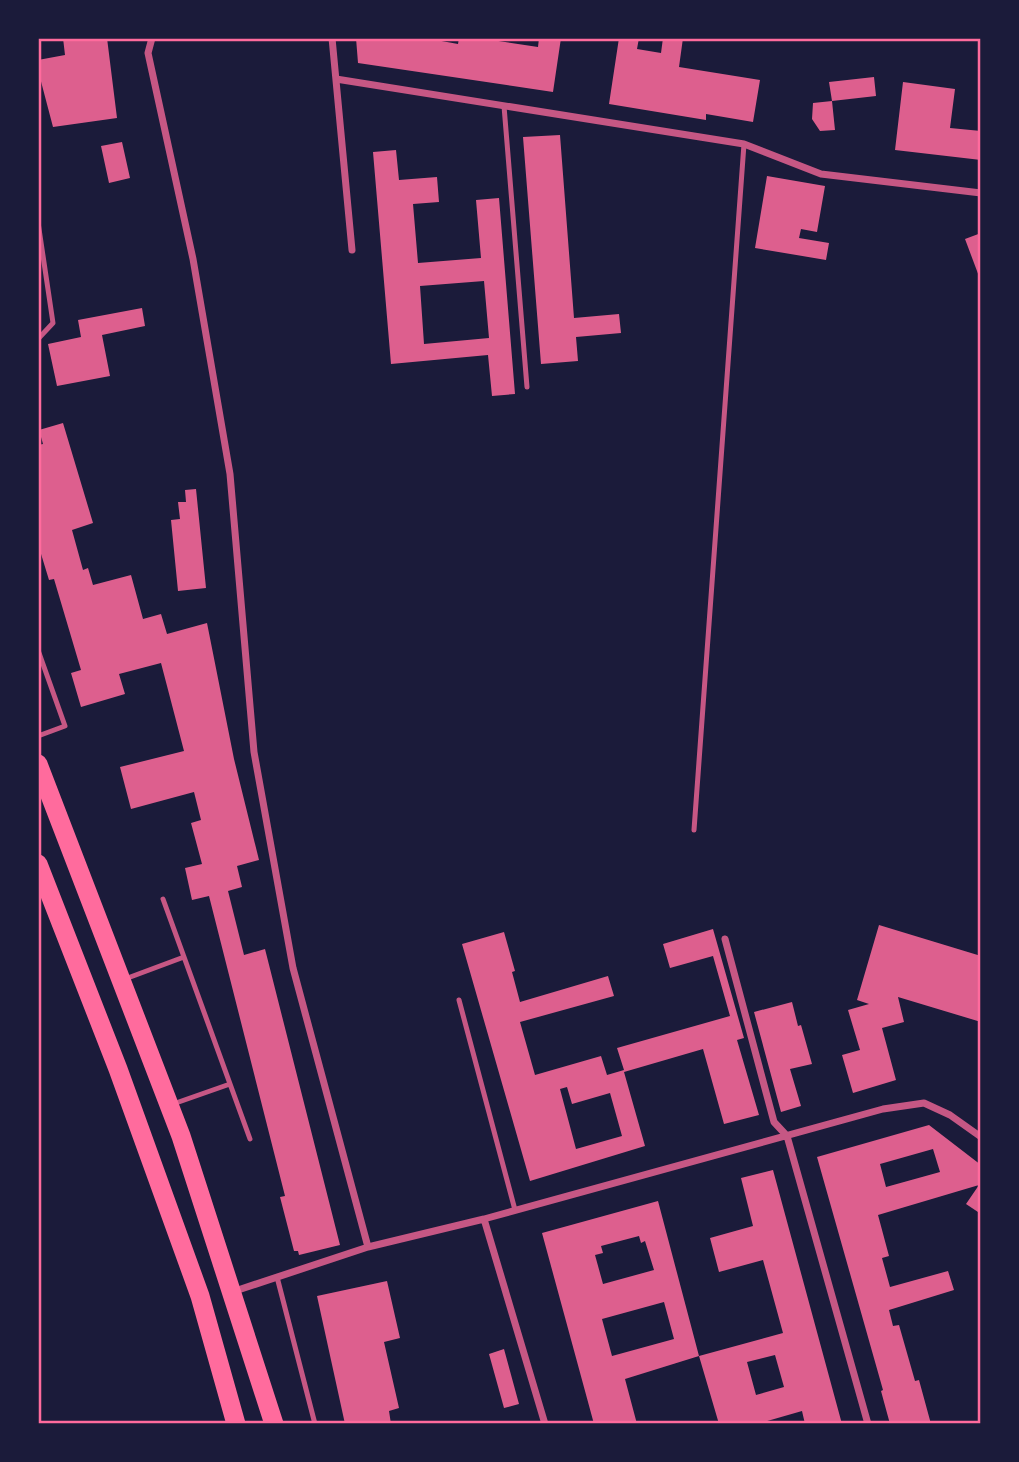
<svg xmlns="http://www.w3.org/2000/svg" width="1019" height="1462" font-family="Helvetica,sans-serif">
<style>
.building{fill:#dd5f8e;fill-rule:evenodd}
.lines{fill:none;stroke-linecap:round;stroke-linejoin:round}
.service{stroke:#c65784;stroke-width:5}
.minor{stroke:#c65784;stroke-width:7}
.trunk{stroke:#ff6b9d;stroke-width:19}
.neatline{fill:none;stroke:#ff6b9d;stroke-width:2.5}
</style>
<rect width="100%" height="100%" fill="#1b1b3a"/>
<path class="building" d="M63 38H107L117 118 53 127 38 70V60L65 55Z
M356 38H425L458 44 459 38H479L538 47 539 38H561L553 92 358 63Z
M619 38H639L637 49 661 53 663 38H683L679 67 760 80 753 122 706 114V120L609 104Z
M874 77 876 96 832 101 829 82Z
M903 82 955 89 950 128 981 131V160L895 150Z
M832 101 835 130 820 131 812 119 813 103Z
M560 135 574 318 619 314 621 333 576 337 578 361 541 364 523 137Z
M122 142 130 178 109 183 101 146Z
M396 150 399 180 437 177 439 202 413 204 418 263 481 258 476 200 499 198 515 394 492 396 488 355 391 364 373 152ZM484 281 489 338 424 344 420 286Z
M767 176 825 186 817 232 801 229 799 238 829 243 826 260 755 248Z
M981 233V279H980L965 239Z
M142 308 145 326 102 335 110 376 57 386 48 344 81 337 78 320Z
M63 423 93 523 72 530 83 570 88 568 93 585 131 575 143 619 161 614 167 634 207 623 234 759 259 860 237 866 242 887 228 891 244 955 265 949 340 1245 299 1255 298 1251H294L280 1197 285 1196 209 896 192 900 185 868 202 864 191 823 201 820 194 792 131 809 120 767 184 751 161 663 119 674 125 694 81 707 71 673 81 670 54 579 49 580 38 544V445L43 444 39 430Z
M196 489 206 588 178 591 171 520 180 519 178 502H186L185 490Z
M879 925 981 956V1022L898 997 904 1022 882 1028 896 1080 853 1093 842 1055 860 1050 848 1010 869 1004 857 1000Z
M713 929 744 1038 737 1040 759 1115 724 1124 703 1049 624 1072 645 1146 530 1181 462 944 504 932 515 971 512 972 520 1002 608 976 614 996 520 1022 535 1075 601 1056 607 1075 624 1070 617 1048 730 1016 713 956 670 968 663 944ZM567 1087 572 1104 610 1093 622 1136 576 1149 560 1089Z
M792 1002 798 1026 801 1025 812 1064 790 1069 801 1106 781 1112 754 1012Z
M929 1125 981 1165V1214L966 1204 979 1185 878 1215 889 1256 882 1258 890 1287 948 1271 954 1290 889 1310 893 1326 899 1325 915 1381 919 1380 931 1424H890L881 1391 883 1390 817 1157ZM933 1149 940 1172 886 1187 880 1164Z
M773 1170 836 1402 842 1424H805L802 1411 757 1424H719L699 1356 783 1333 763 1260 719 1272 710 1238 753 1226 741 1178ZM775 1355 784 1387 756 1395 747 1362Z
M658 1201 699 1356 625 1379 637 1424H594L542 1233ZM639 1236 641 1243 645 1241 654 1270 603 1284 595 1255 603 1253 601 1246ZM664 1302 674 1339 612 1356 602 1319Z
M387 1281 400 1338 384 1342 399 1408 389 1411 391 1424H345L317 1296Z
M504 1349 519 1404 504 1408 489 1354Z"/>
<g class="lines">
<path class="service" d="M504 106 527 387
M38 222 53 323 38 339
M38 650 65 726 38 736
M694 830 744 144
M163 899 250 1139
M125 979 184 957
M459 1000 515 1210
M173 1104 230 1084
M277 1277 315 1424"/>
<path class="minor" d="M152 38 148 53 193 259 230 474 254 752 293 968 368 1247
M332 38 352 250
M336 79 744 144 821 174 981 193
M725 939 774 1122 787 1136 868 1424
M484 1219 545 1424
M232 1292 368 1247 484 1219 883 1109 924 1103 950 1115 981 1137"/>
<path class="trunk" d="M38 764 181 1136 274 1424
M38 864 118 1069 200 1296 236 1424"/>
</g>
<rect width="1019" height="1462" fill="none" stroke="#1b1b3a" stroke-width="80"/>
<rect x="40" y="40" width="939" height="1382" class="neatline"/>
</svg>
